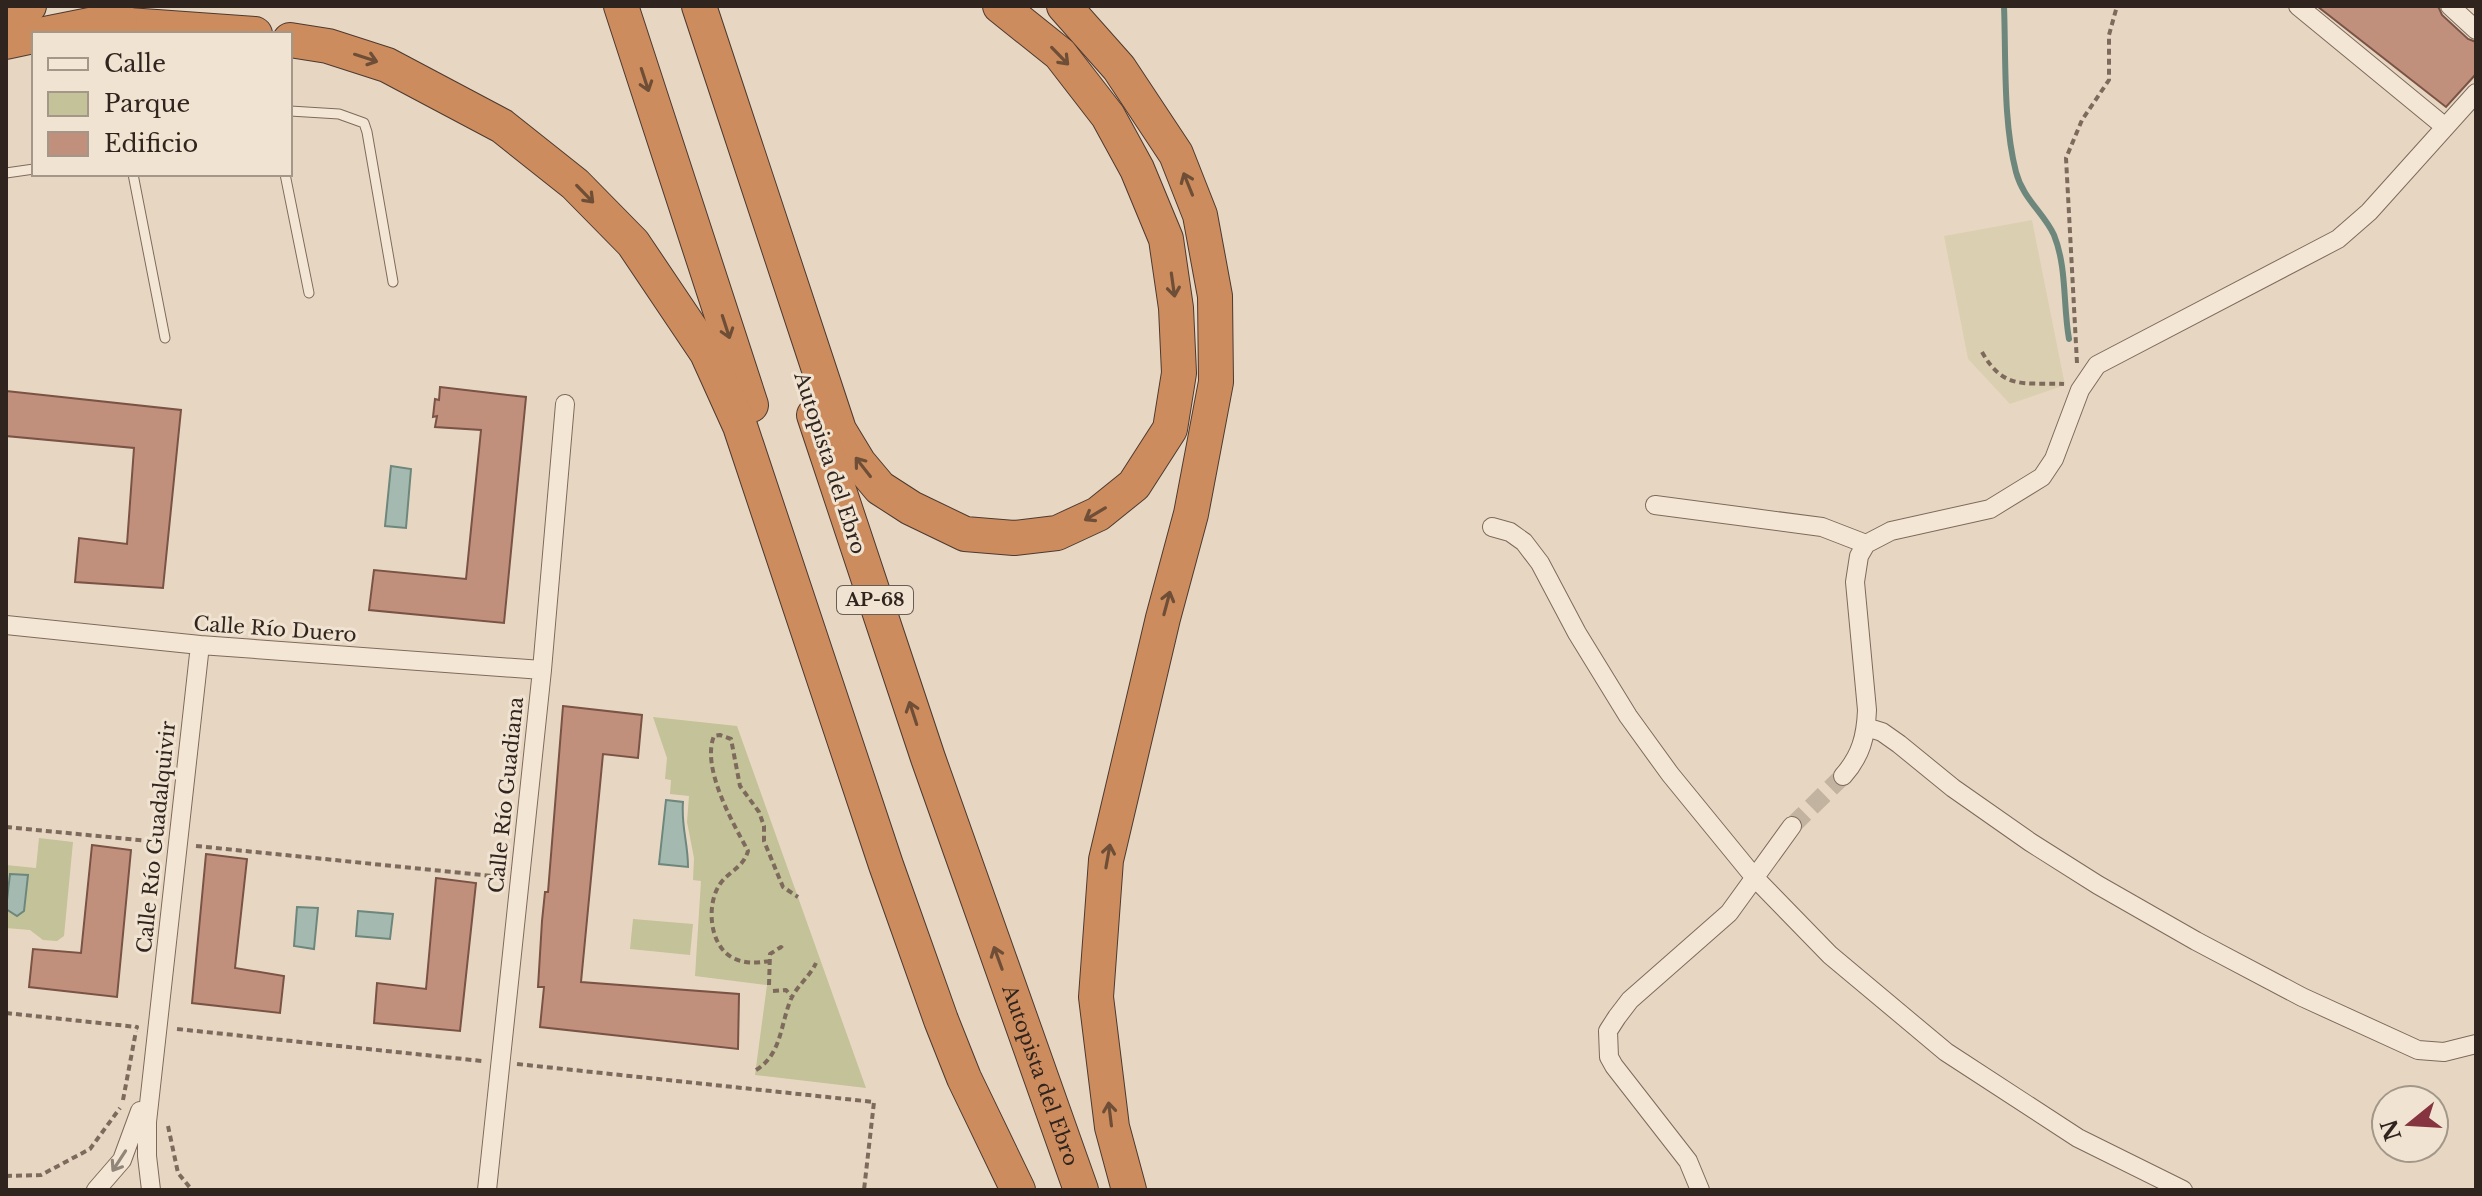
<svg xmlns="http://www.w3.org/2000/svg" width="2482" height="1196" font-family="'Libre Baskerville',serif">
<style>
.farmland{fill:#dbcfb1}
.green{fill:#c3c298}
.water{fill:#a4bab1;stroke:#6d877d;stroke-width:2}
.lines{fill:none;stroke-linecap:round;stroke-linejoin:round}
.stream{stroke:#6d877d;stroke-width:6}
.building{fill:#c0907d;stroke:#7a5345;stroke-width:2}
.minor-tunnel{stroke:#c2b3a1;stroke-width:18;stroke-dasharray:18 9;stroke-linecap:butt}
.service-casing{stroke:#7e6a5c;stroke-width:11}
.minor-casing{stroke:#7e6a5c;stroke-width:20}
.motorway-casing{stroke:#4d3930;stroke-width:36}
.path{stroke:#7e6a5c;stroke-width:4;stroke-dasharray:6 4;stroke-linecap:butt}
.service{stroke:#f3e6d4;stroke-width:9}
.minor{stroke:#f3e6d4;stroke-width:18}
.motorway{stroke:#cc8c5d;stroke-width:34}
.oneway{stroke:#6e4e37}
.oneway2{stroke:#928579}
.labels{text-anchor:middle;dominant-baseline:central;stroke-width:6;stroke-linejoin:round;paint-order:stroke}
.shield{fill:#f0e3d1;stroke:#6a5d54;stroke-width:2}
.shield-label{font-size:18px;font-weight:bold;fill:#30241e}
.street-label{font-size:20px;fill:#30241e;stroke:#f0e3d1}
</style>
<rect width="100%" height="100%" fill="#e7d7c2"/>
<path class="farmland" d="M2032 220 2065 385 2010 404 1968 359 1944 236Z"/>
<path class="green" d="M653 717 737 726 866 1088 755 1075 767 985 695 976 701 881 693 880 694 858 687 822 689 796 670 794 671 780 665 779 667 758Z
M39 838 73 842 64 936 57 941 43 940 30 930 6 928V865L36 868Z
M633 919 693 924 690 955 630 949Z"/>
<path class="water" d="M391 466 411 469 406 528 385 526Z
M666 800 683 802C681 827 688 842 688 867L659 864Z
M10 874 28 875 24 911 17 916 6 909Z
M297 907 318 908 314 949 294 946Z
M358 911 393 914 390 939 356 936Z"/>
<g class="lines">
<path class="stream" d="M2004 6C2006 58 2003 122 2016 172 2023 199 2044 213 2054 235 2067 267 2063 306 2069 339"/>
</g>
<path class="building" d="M2317 6H2438L2442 15 2468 39 2476 42V74L2446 107Z
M440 387 526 397 504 623 369 610 374 570 466 579 481 430 435 427 437 416 433 417 435 399 439 400Z
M6 391 181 410 163 588 75 582 79 538 127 544 134 448 6 436Z
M563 706 642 715 638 758 603 754 581 982 739 994 738 1049 540 1027 544 987H538L542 921 545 892H548Z
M92 845 131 850 117 997 29 987 33 949 81 953Z
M206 854 247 859 235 968 284 976 280 1013 192 1003Z
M436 878 476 883 460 1031 374 1023 377 983 426 989Z"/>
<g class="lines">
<path class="minor-tunnel" d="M1792 826 1843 776"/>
<defs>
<path id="service" d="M290 111 339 114 364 123 367 132 393 282
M6 173 34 169
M133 174 165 338
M285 174 309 293"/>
<path id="minor" d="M2298 6 2444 126
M2450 6 2476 30
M1655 505 1822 527 1866 544
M1492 527 1510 532 1524 542 1540 563 1577 633 1628 716 1670 774 1755 878 1830 955 1946 1052 2078 1138 2183 1190
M6 625 200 645 542 670
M1866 727 1882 732 1899 744 1953 788 2030 842 2098 885 2196 941 2302 997 2418 1050 2444 1052 2476 1044
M1843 776C1861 756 1866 736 1867 710L1855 582 1859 556 1866 544 1891 531 1990 509 2042 477 2054 459 2080 390 2097 365 2338 239 2369 212 2476 93
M96 1190 122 1160 140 1111
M151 1190 147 1156V1122L200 645
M487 1190 542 670 565 404
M1700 1190 1688 1161 1614 1066 1609 1057 1608 1031 1617 1017 1630 1000 1729 913 1792 826"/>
<g id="motorway">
<path d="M621 6 751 405"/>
<path d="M699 6 839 430 859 463 880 488 911 508 965 534 1014 538 1057 533 1098 514 1134 485 1170 429 1179 373 1176 308 1166 239 1137 169 1108 116 1060 54 1000 6"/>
<path d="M1064 6 1119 68 1176 154 1200 215 1215 296 1216 382 1191 514 1163 618 1106 860 1096 997 1112 1127 1129 1190"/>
<path d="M6 11 29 6"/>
<path d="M100 23 255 34"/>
<path d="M45 34 120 19"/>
<path d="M290 40 328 46 387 65 502 126 575 184 633 243 707 353 740 426 886 865 941 1020 964 1078 1018 1190"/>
<path d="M6 42 34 36"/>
<path id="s1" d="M814 415 928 758 1081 1190"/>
</g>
</defs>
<use href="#service" class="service-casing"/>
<use href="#minor" class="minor-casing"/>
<use href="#motorway" class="motorway-casing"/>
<path class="path" d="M1982 352C2004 391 2025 382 2064 384
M2077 363 2066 158 2082 120 2109 80V35L2117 6
M6 827 159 842
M196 846 502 877
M770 961C757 963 745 964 733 958 709 946 706 904 720 884 729 871 743 868 748 851 733 823 701 768 714 736L720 735 731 739 740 786 759 812 764 826V841L778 875 783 887 798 897
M769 985 770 954 781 947 784 950
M773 991 786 990 792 997
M6 1013 137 1027 136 1029
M177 1029 482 1061
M517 1064 874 1102 864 1190
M756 1070C782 1054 780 1025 791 999 797 986 810 976 816 963
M123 1100 136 1031
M168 1126 178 1173 192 1190
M6 1176 41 1175 90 1149 120 1108"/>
<use href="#service" class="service"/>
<use href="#minor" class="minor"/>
<use href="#motorway" class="motorway"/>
</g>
<defs><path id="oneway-shaft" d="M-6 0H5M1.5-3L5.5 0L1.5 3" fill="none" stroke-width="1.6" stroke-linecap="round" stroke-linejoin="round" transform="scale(2)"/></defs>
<g class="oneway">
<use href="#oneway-shaft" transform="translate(1060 56) rotate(46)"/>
<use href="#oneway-shaft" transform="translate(366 58) rotate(18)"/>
<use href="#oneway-shaft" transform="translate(645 80) rotate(72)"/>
<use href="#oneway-shaft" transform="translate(1188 184) rotate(-112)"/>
<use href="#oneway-shaft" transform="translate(585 194) rotate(46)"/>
<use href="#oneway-shaft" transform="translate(1173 285) rotate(82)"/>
<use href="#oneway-shaft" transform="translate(726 327) rotate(72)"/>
<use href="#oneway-shaft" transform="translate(863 467) rotate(-128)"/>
<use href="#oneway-shaft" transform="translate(1095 514) rotate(149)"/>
<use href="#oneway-shaft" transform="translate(1167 603) rotate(-75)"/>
<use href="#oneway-shaft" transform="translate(913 713) rotate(-108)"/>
<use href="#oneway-shaft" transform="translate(1108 856) rotate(-80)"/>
<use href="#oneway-shaft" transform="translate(998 958) rotate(-110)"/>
<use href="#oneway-shaft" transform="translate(1110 1114) rotate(-97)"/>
</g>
<use class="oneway2" href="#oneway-shaft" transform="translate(119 1161) rotate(123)"/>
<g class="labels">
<rect class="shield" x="837" y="586" width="76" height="28" rx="6"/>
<g class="shield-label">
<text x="875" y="600">AP-68</text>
</g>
<g class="street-label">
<text transform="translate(830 463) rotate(72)">Autopista del Ebro</text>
<text transform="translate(275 629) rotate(4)">Calle Río Duero</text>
<text transform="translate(506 795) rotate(-84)">Calle Río Guadiana</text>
<text transform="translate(156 837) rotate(-84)">Calle Río Guadalquivir</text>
<text stroke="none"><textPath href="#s1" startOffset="698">Autopista del Ebro</textPath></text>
</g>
</g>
<rect width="2482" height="1196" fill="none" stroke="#30241e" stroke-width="16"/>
<rect x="32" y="32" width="260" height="144" fill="#f0e3d1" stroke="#a39789" stroke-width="2"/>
<rect x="48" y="58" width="40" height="12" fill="#f3e6d4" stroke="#a39789" stroke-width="2"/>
<text x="104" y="72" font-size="24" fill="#30241e">Calle</text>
<rect x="48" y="92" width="40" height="24" fill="#c3c298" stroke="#a39789" stroke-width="2"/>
<text x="104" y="112" font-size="24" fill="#30241e">Parque</text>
<rect x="48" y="132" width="40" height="24" fill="#c0907d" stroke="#a39789" stroke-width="2"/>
<text x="104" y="152" font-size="24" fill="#30241e">Edificio</text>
<g transform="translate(2410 1124) rotate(252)"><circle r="38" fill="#f0e3d1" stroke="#a39789" stroke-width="2"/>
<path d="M0-6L14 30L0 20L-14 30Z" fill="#853440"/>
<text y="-12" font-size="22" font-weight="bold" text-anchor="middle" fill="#30241e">N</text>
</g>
</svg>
